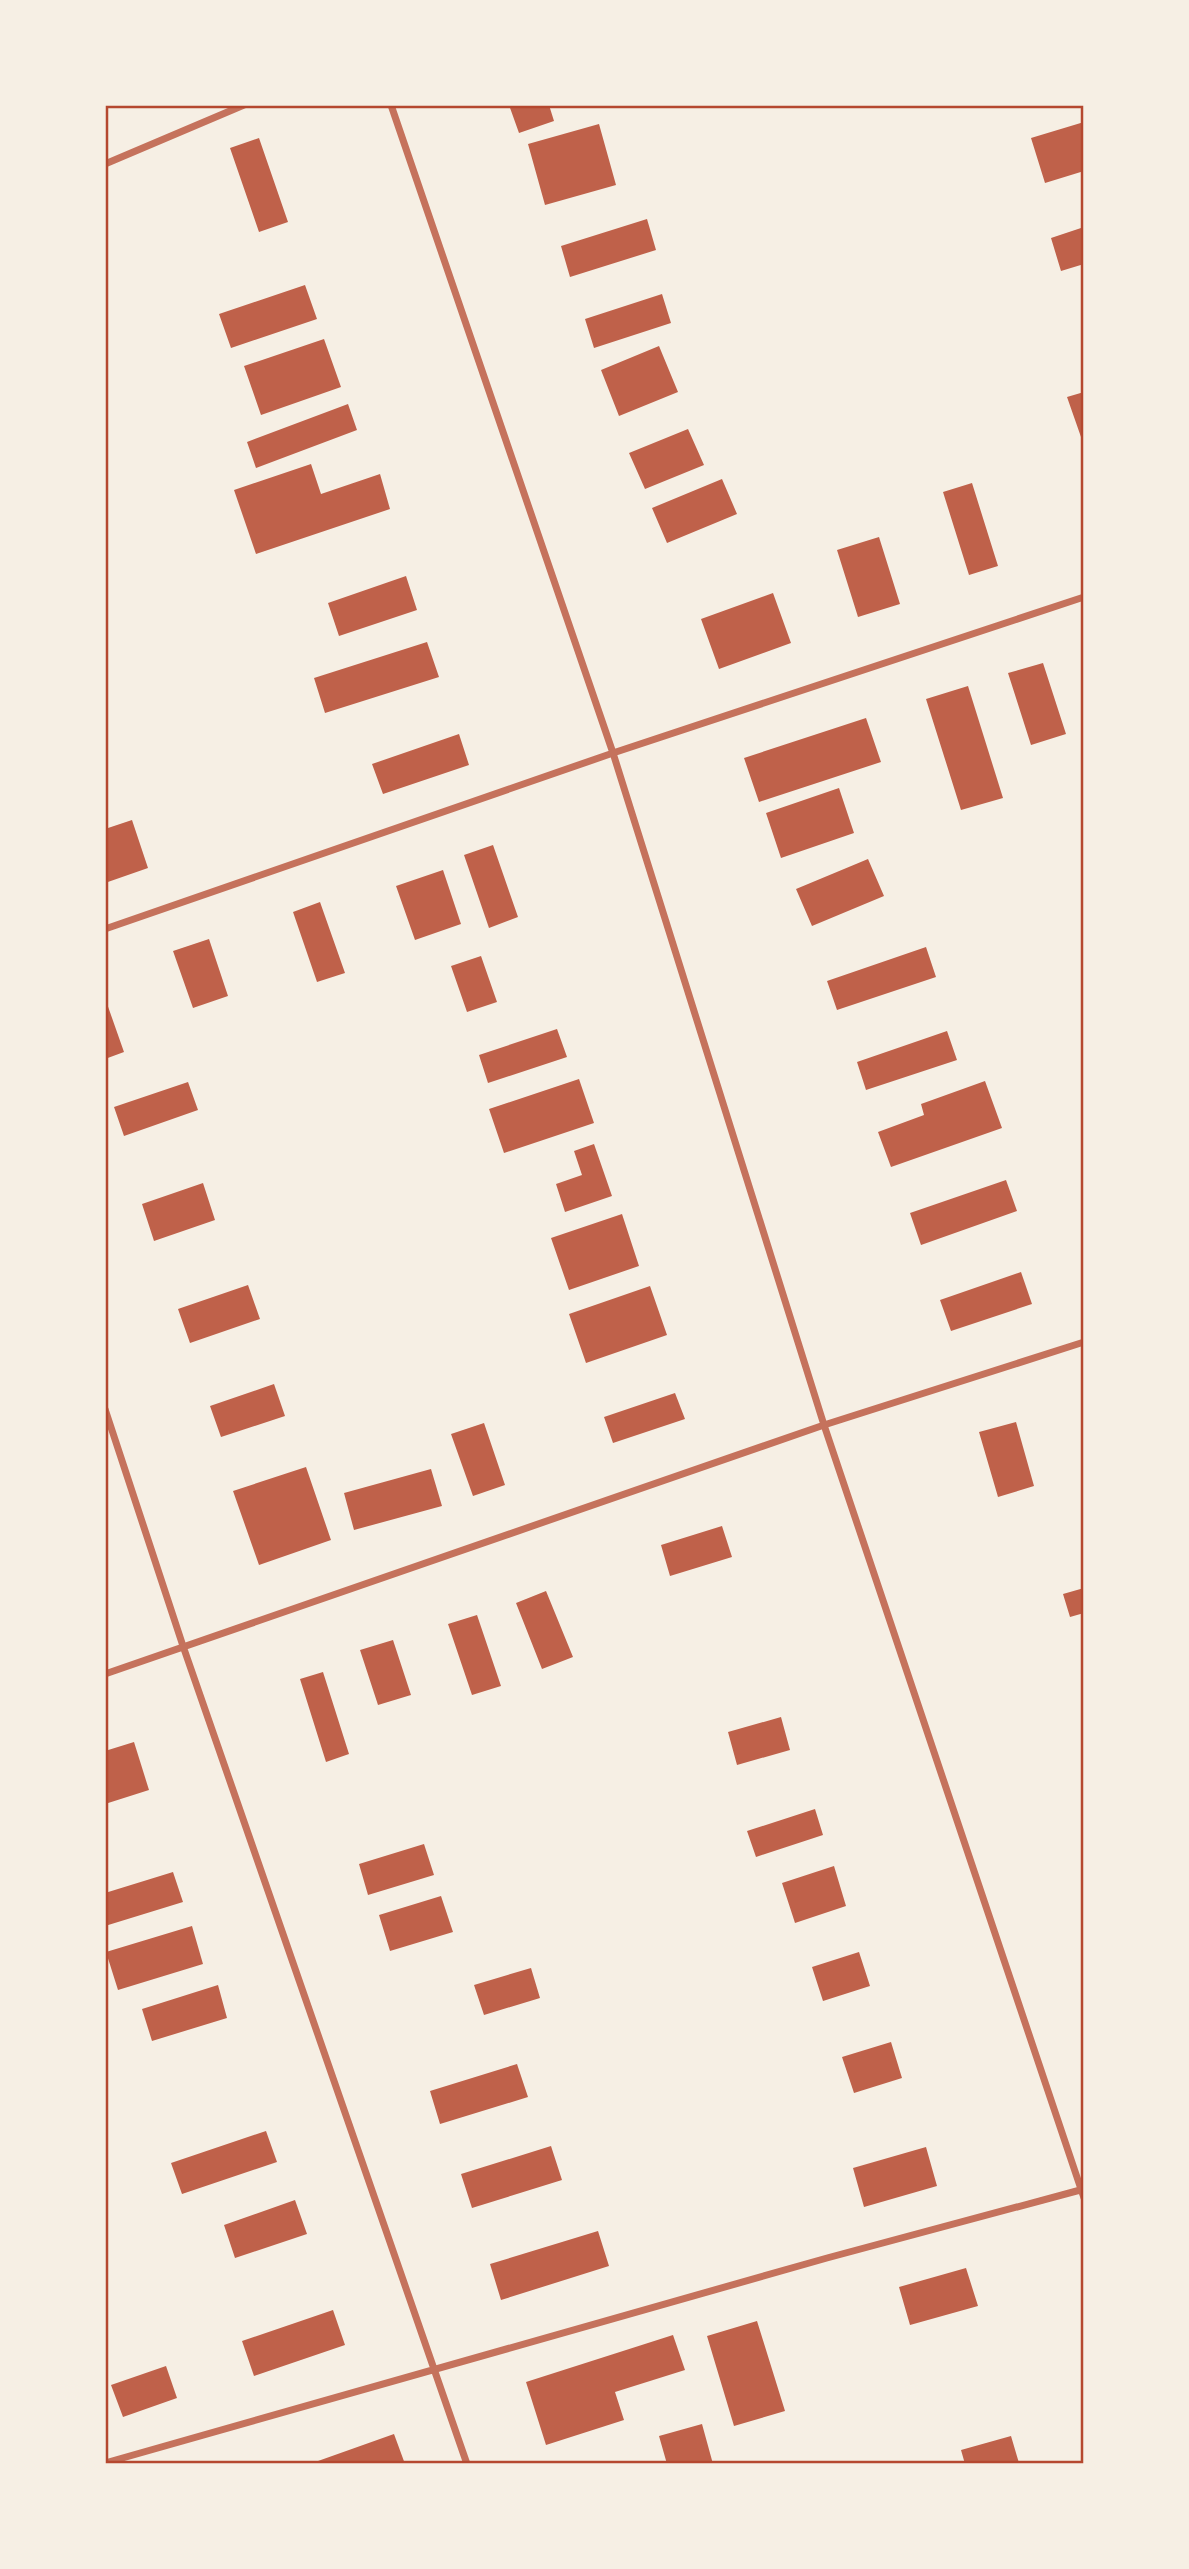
<svg xmlns="http://www.w3.org/2000/svg" width="1189" height="2569" font-family="Lato,sans-serif">
<style>
.building{fill:#bf614a}
.lines{fill:none;stroke-linecap:round;stroke-linejoin:round}
.minor{stroke:#c5725c;stroke-width:7}
.neatline{fill:none;stroke:#b5482f;stroke-width:2.5}
</style>
<rect width="100%" height="100%" fill="#f6efe4"/>
<path class="building" d="M509 105H549L554 121 519 133Z
M1084 122V171L1045 183 1031 138Z
M599 124 616 185 545 205 528 144Z
M259 138 288 222 259 232 230 148Z
M647 219 656 250 570 277 561 246Z
M1084 227V264L1061 271 1051 238Z
M305 285 317 319 231 348 219 314Z
M662 294 671 323 594 348 585 319Z
M324 339 341 387 261 415 244 366Z
M659 346 678 392 619 416 601 370Z
M1084 392V436L1081 437 1067 397Z
M348 404 357 430 256 468 247 442Z
M688 429 704 465 645 489 629 453Z
M311 464 321 494 380 474 390 509 256 554 234 490Z
M722 479 737 514 667 543 652 508Z
M972 483 998 566 969 575 943 492Z
M879 537 900 604 858 617 837 550Z
M406 576 417 610 339 636 328 603Z
M773 593 791 643 719 669 701 619Z
M427 642 439 677 325 713 314 678Z
M1043 663 1066 734 1031 745 1008 673Z
M968 686 1003 798 961 810 926 699Z
M866 718 881 762 759 802 744 758Z
M459 734 469 765 383 794 372 764Z
M839 788 854 833 781 858 766 813Z
M132 820 148 868 105 883V829Z
M493 845 518 917 489 928 464 855Z
M868 859 884 896 812 926 796 889Z
M443 870 461 924 415 940 396 886Z
M320 902 345 973 317 982 293 912Z
M209 939 228 996 193 1008 173 951Z
M926 947 936 977 837 1010 827 981Z
M481 956 497 1002 467 1012 451 966Z
M105 998 124 1052 105 1059Z
M557 1029 567 1057 488 1083 479 1055Z
M947 1031 957 1060 866 1090 857 1062Z
M579 1079 594 1123 504 1153 489 1109Z
M985 1081 1002 1128 891 1167 878 1132 924 1115 921 1104Z
M188 1082 198 1110 124 1136 114 1107Z
M594 1144 612 1196 565 1212 556 1184 582 1175 574 1151Z
M1006 1180 1017 1211 921 1245 910 1213Z
M203 1183 215 1220 154 1241 142 1204Z
M622 1214 639 1266 569 1290 551 1238Z
M1021 1272 1032 1304 951 1331 940 1300Z
M248 1285 260 1319 190 1343 178 1309Z
M650 1286 667 1335 586 1363 569 1314Z
M274 1384 285 1416 221 1437 210 1406Z
M675 1393 685 1419 613 1443 604 1417Z
M1016 1422 1034 1486 998 1497 979 1432Z
M484 1423 505 1485 473 1496 451 1434Z
M306 1467 331 1540 259 1565 233 1491Z
M431 1469 442 1506 354 1530 344 1493Z
M722 1526 732 1557 670 1576 661 1545Z
M1084 1588V1613L1070 1617 1063 1594Z
M546 1591 573 1657 542 1669 516 1603Z
M477 1615 501 1686 472 1695 448 1624Z
M393 1640 411 1695 378 1705 360 1650Z
M323 1672 349 1754 326 1762 300 1679Z
M781 1717 790 1750 737 1765 728 1732Z
M134 1742 149 1790 105 1804V1751Z
M815 1809 823 1835 756 1857 747 1831Z
M424 1844 434 1875 368 1895 359 1864Z
M834 1866 846 1906 795 1923 782 1883Z
M173 1872 183 1902 105 1926V1893Z
M441 1896 453 1932 390 1951 379 1915Z
M192 1926 203 1964 118 1990 106 1952Z
M859 1952 870 1986 823 2001 812 1967Z
M531 1968 540 1998 484 2015 474 1985Z
M218 1985 227 2018 152 2041 142 2009Z
M891 2042 902 2078 854 2093 842 2057Z
M517 2064 528 2097 440 2124 430 2091Z
M266 2131 277 2162 182 2194 171 2163Z
M551 2146 562 2180 472 2208 461 2174Z
M926 2147 937 2186 864 2207 853 2168Z
M295 2200 307 2234 235 2258 224 2225Z
M598 2231 609 2266 501 2300 490 2264Z
M966 2268 978 2306 910 2325 899 2287Z
M333 2310 345 2345 254 2376 242 2341Z
M757 2321 785 2411 734 2426 707 2336Z
M673 2335 685 2370 615 2392 624 2420 546 2445 526 2382Z
M166 2366 177 2398 123 2417 111 2385Z
M702 2424 713 2464H667L659 2436Z
M394 2434 405 2464H318V2461Z
M1011 2436 1019 2463 965 2464 961 2450Z"/>
<g class="lines">
<path class="minor" d="M391 105 613 753 824 1425 1084 2198
M105 164 244 105
M105 929 613 753 1084 597
M105 1409 183 1646 467 2464
M105 1674 824 1425 1084 1342
M105 2463 827 2258 1084 2189"/>
</g>
<rect width="1189" height="2569" fill="none" stroke="#f6efe4" stroke-width="214"/>
<rect x="107" y="107" width="975" height="2355" class="neatline"/>
</svg>
